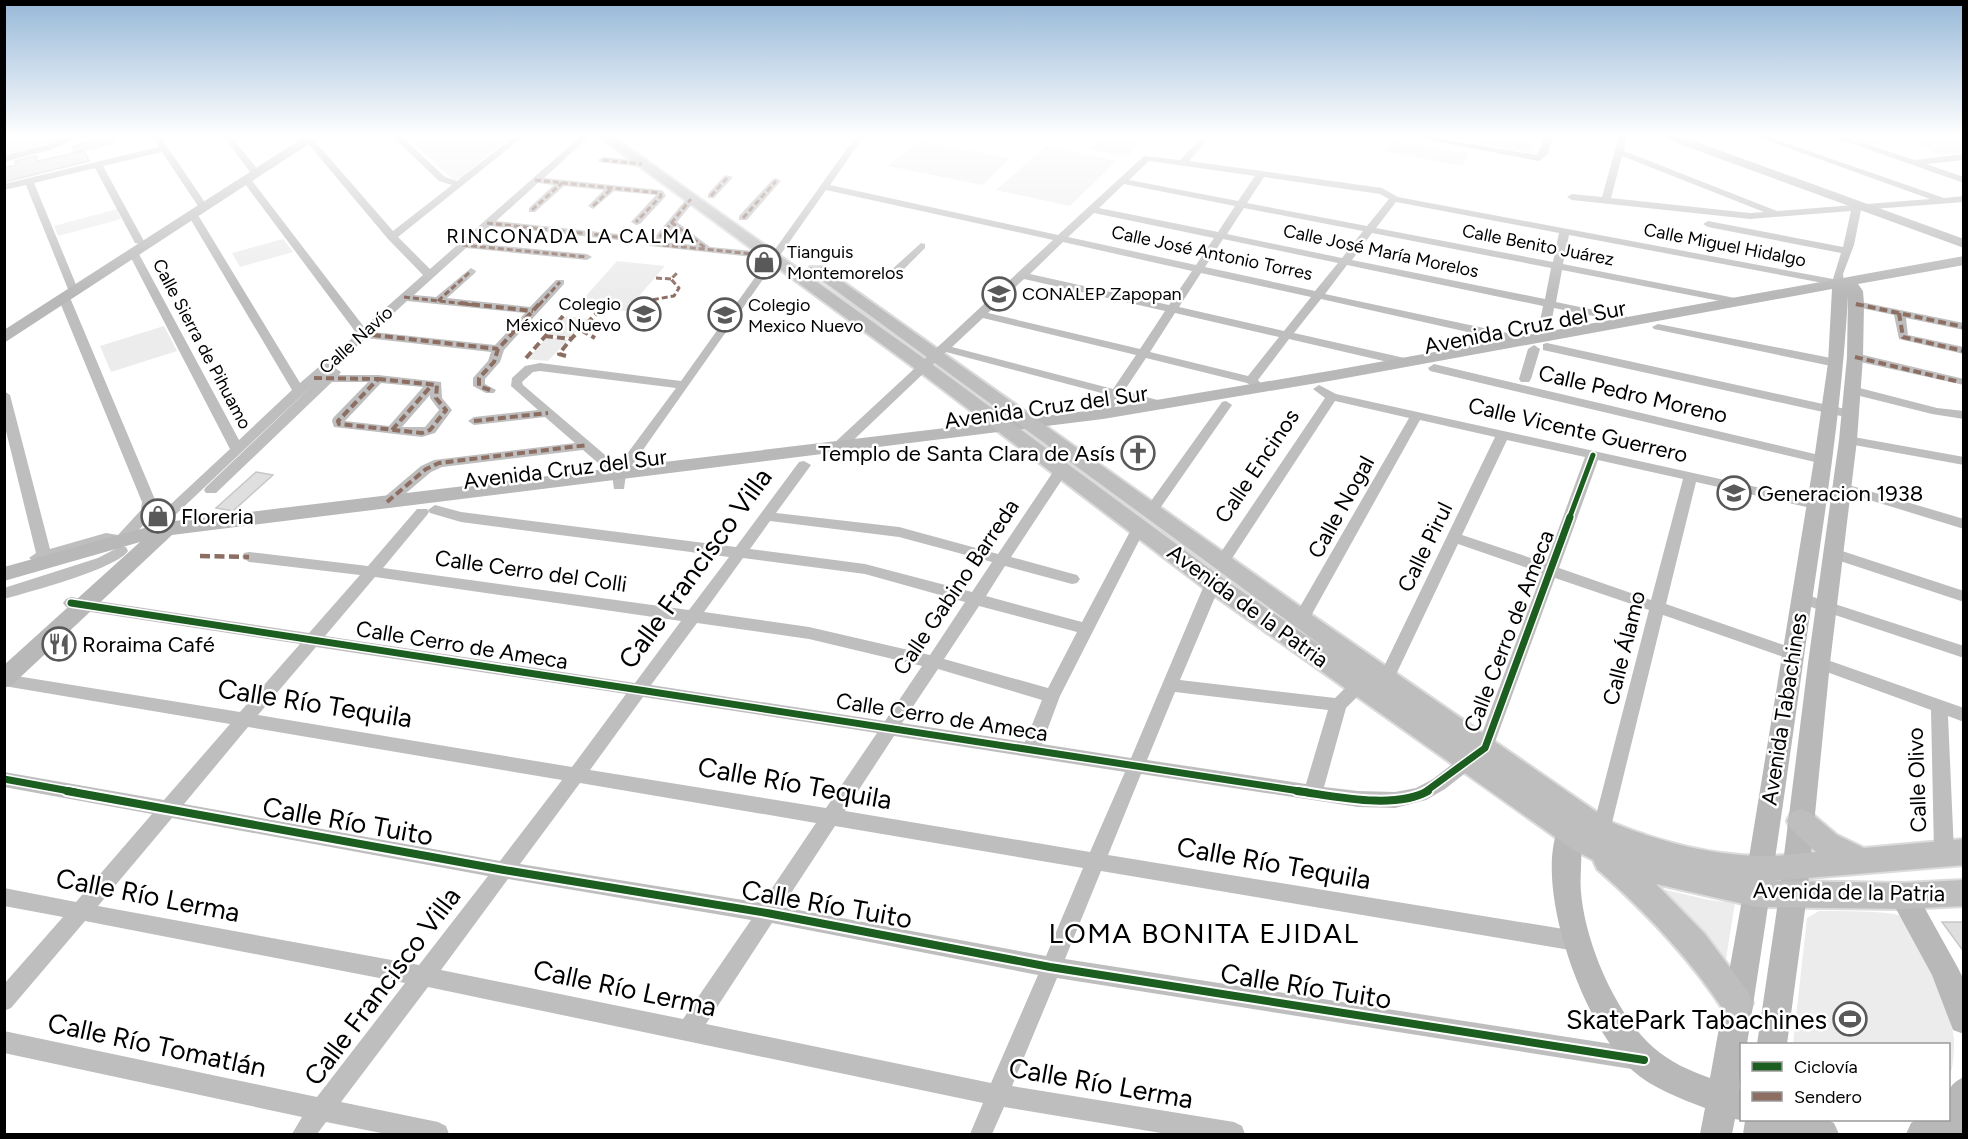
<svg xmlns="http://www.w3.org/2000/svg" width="1968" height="1139" font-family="Figtree,sans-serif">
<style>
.green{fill:#ececec}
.building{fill:#dfdfdf;stroke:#c7c7c7;stroke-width:1.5}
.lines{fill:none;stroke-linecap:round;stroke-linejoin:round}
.primary-casing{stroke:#dbdbdb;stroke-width:4}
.street{fill:#bebebe;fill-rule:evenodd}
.secondary{fill:#b8b8b8;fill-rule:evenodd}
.primary{fill:#bebebe;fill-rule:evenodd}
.quiet-far2{stroke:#8d6e63;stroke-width:3;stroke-dasharray:6 3;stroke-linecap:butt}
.quiet-far1{stroke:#8d6e63;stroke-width:4;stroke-dasharray:8 4;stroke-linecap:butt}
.quiet{stroke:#8d6e63;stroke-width:4.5;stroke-dasharray:10 4.5;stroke-linecap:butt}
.cycleway-far2-casing{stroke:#fff;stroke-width:8}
.cycleway-far1-casing{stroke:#fff;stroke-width:10}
.cycleway-casing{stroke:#fff;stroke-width:12}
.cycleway-far2{stroke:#1b5e20;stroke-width:5}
.cycleway-far1{stroke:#1b5e20;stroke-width:7}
.cycleway{stroke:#1b5e20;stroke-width:8}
.labels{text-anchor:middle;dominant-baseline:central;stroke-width:5;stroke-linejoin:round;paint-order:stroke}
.far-street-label{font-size:18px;fill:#000;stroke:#fff}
.far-poi-label{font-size:18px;fill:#000;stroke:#fff;text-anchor:start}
.far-neighbourhood-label{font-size:20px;letter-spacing:1.5px;fill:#000;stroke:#fff}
.street-label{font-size:22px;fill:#000;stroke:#fff}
.poi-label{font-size:22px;fill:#000;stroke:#fff;text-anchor:start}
.near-street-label{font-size:27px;fill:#000;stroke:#fff}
.near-poi-label{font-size:27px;fill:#000;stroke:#fff;text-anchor:end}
.near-neighbourhood-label{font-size:28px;letter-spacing:1.5px;fill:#000;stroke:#fff}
</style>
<rect width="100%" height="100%" fill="#fff"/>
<path class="green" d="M12 136H74L55 144 5 158 4 137Z
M405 136H491L506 140 460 179 454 180Z
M1104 136H1147L1127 157 1089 149Z
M1443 136H1538L1531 153 1443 137Z
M1843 136H1963V153L1940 155 1911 140 1867 145Z
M1390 140 1468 154 1463 166 1384 151Z
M919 141 1010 158 983 185 888 166Z
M1046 146 1116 161 1070 206 996 190Z
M117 209 121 219 58 236 54 226Z
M283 239 293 252 240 267 232 253Z
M617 261 665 266 626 311 577 306Z
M566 316 587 319 570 338 549 335Z
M164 326 177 351 111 372 100 346Z
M547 337 568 340 548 361 527 359Z
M1649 886 1709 900 1735 903 1724 971Z
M1819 911C1834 911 1887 911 1898 915 1918 923 1953 1018 1954 1040 1954 1052 1954 1067 1949 1077L1948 1044H1793L1807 918Z"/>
<path class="building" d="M108 136 113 143 74 152 73 147 96 137Z
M84 151 89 161 4 182V168L16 165 15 161 36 156 38 161Z
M256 472 273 475 233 511 216 508Z
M1942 922H1964V952Z"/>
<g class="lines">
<defs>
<path id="primary" d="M598 136H612L929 362 1221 577 1330 652 808 270 810 267H822L1309 613 1611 822C1657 841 1710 855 1760 856 1778 857 1797 853 1816 852L1791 829 1787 821 1791 813 1801 809 1811 813 1837 835 1864 848 1964 839V865L1773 881 1903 883 1964 880V906L1903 909 1757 907 1656 884 1705 934 1748 992 1753 1003 1748 1014 1737 1019 1726 1014C1690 958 1646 912 1597 869L1593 860 1572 849 1205 589 917 370Z"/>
</defs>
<use href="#primary" class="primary-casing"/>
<path class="street" d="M70 136H81L53 149 4 162V156L47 145Z
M152 136H160L206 204 198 206 162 152 103 166 145 243 144 245 135 243 95 168 34 183 77 287 76 289H68L26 185 4 190V184L159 147Z
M223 136H231L258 170 256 172H250Z
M392 136H401L445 177 457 181 515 136H524L398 237 430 269 581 136H590L544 178 660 190 663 191 666 196 640 224 636 225 631 222 656 195 614 191 593 209 588 206 604 190 564 186 535 212H529V208L554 185 538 183 496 221 618 234 623 237 618 240 490 226 472 243 587 254 592 257 587 260 466 248 414 295 436 297 471 268 476 271 475 273 447 298 530 307 556 280H564V284L504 350 500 362 485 379V384L496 390 494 393H486L473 386V378L488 361 491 352 366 338 325 374 335 368 341 372 339 375H378L441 382 442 398 452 410 435 433 422 437 334 427 332 421 333 418 368 382H332L216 493H206L204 490 206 487 318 380 153 536H143L141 533 143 530 230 449 129 254 134 251 139 254 239 440 292 390 188 215 193 212 198 215 300 383 357 334 242 180 250 178 364 327 423 275 388 239 305 140 312 138 393 231 452 185 439 181ZM407 301 525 313 495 345 373 332ZM381 383 423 387 389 426 345 421ZM430 395V398L439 410 425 427H402Z
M856 136H864L830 185 1058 235 1144 156 1180 160 1203 136H1211L1189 161 1382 188 1398 197 1833 279 1841 253 1708 227 1703 224 1708 221 1843 247 1851 211 1750 219 1572 200 1567 197 1572 194 1602 197 1619 136H1627L1624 151 1777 211 1930 199 1755 136H1766L1944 198 1964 196V202L1861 210 1854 245 1843 274 1844 283 1839 286 1569 235 1563 264 1735 298 1741 301 1735 304 1562 270 1556 302 1628 317 1634 320 1628 323 1554 308 1549 336 1543 339 1537 336 1543 306 1347 265 1325 294 1521 336 1527 340 1521 344 1321 299 1294 333 1409 359V365L1405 366 1289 339 1258 380 1263 386 1257 390 1247 383 1146 358 1124 391 1165 402 1167 405 1165 408 1161 409 1120 398 1108 417 1103 418 1097 414 1109 395 946 352 842 451H832L830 448 832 445 1053 240 826 190 626 474 624 489H614L612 475 583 450 442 467 431 472 392 505H382L380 502 382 499 421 466 434 460 575 443 545 417 474 425 468 421 474 417 538 410 511 386 512 378 525 366 540 363 681 381ZM1622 156 1764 212 1750 213 1611 198ZM1149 161 1255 176 1238 201 1129 180ZM1264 177 1380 194 1389 199 1367 226 1247 203ZM1124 184 1235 206 1218 232 1099 208ZM1396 202 1559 233 1553 262 1376 228ZM1244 208 1363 231 1342 258 1227 234ZM1094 213 1214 238 1196 265 1068 237ZM1372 233 1551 268 1545 299 1352 260ZM1223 239 1338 263 1315 291 1205 267ZM1063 242 1192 271 1169 305 1030 274ZM1201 273 1311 297 1284 331 1179 307ZM1024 279 1165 311 1140 349 988 313ZM1175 313 1279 337 1248 376 1150 352ZM983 318 1136 355 1113 389 952 347ZM540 371 676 388 618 466 523 385 522 382 533 372Z
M1407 136H1424L1537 155 1545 136H1553L1548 154 1539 161Z
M1830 136H1841L1915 160 1964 154V160L1926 164 1964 177V183Z
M603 157 642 161 647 164 642 167 600 162 598 160Z
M725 175 733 177 714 198H708V194Z
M776 178 781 181 779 183 747 220H739V216L773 179Z
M691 196 696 199 677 222 710 247 753 251 763 248 768 251 753 257 650 246 649 244 688 197ZM673 228 695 245 661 242Z
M921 243 925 244V248L897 276H889V272Z
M65 297 71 300 156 502 153 514 128 542 120 545 106 543 36 563 29 558 36 553 4 423V391L10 395 50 549 106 533 118 535 141 510 142 502 59 300Z
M1856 301 1964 323V330L1906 318 1908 335 1964 347V354L1899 339 1894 315 1852 306 1850 304Z
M1658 324 1836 359 1842 363 1836 367 1654 329 1652 327Z
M1547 343 1850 410 1856 414 1850 418 1543 350V344Z
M1534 345 1540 349 1531 379 1529 382H1521L1519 379 1528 349Z
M1855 353 1964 379V385L1851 360 1849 357Z
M1434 364 1823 456 1830 460 1823 464 1430 371 1428 368Z
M1319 385 1336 394 1820 501 1822 504 1820 507 1815 509 1696 482 1666 604 1798 650 1800 654 1798 658 1792 660 1663 615 1610 831 1608 837 1601 839 1594 837 1592 831 1649 610 1555 578 1491 753 1445 789 1426 800 1395 808 1358 807 1141 774 1108 855 1576 931 1583 934 1586 941 1583 948 1576 951 1101 871 1065 959 1638 1048 1646 1051 1649 1059 1646 1067 1638 1070 1057 978 1012 1086 1234 1122 1242 1126 1245 1134H1167L1004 1107 992 1134H970L983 1103 428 987 341 1102 438 1122 446 1126 449 1134H386L326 1122 317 1134H292L302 1117 4 1053V1031L317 1097 405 983 85 921 11 1008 4 1011V984L63 917 4 906V888L76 902 152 814 4 787V772L164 800 230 724 4 686V674L240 712 300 644 71 609 66 607 63 603 66 599 71 597 309 633 360 575 249 562 242 557 244 553 249 552 368 566 417 509H427L429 512 427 515 383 568 689 610 729 557 461 522 430 513 428 510 435 505 461 512 736 547 799 462 804 461 811 465 776 513 899 527 998 554 1057 466H1067L1069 469 1011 557 1077 575 1080 579 1077 583 1072 584 1005 566 986 596 1082 622 1134 524H1144L1146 527 1060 696 1042 744 1131 758 1205 583 1208 579H1218L1221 583 1180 680 1335 698C1344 690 1353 677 1366 681L1368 686 1346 708 1324 787 1358 791 1395 792 1416 788 1433 779 1478 744 1542 573 1458 544 1392 683 1386 685 1380 683 1378 679 1495 437 1420 420 1307 623H1295L1293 619 1409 418 1335 401 1227 566H1217L1215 562 1217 558 1325 398 1313 389ZM1507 440 1585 457 1546 563 1462 535ZM1598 460 1683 479 1651 600 1559 568ZM770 521 899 537 992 562 972 592 865 564 750 549ZM743 558 865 574 965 602 930 655 809 627 704 612ZM375 577 681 621 635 683 325 636ZM979 606 1077 632 1048 688 944 659ZM697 623 809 639 922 666 885 721 651 685ZM316 647 626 694 572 767 258 715ZM938 669 1042 700 1025 742 902 723ZM1175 692 1328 710 1306 784 1147 760ZM643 697 877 733 826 808 590 770ZM248 727 562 780 500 861 184 804ZM894 736 1125 772 1090 852 845 811ZM580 783 816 823 762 903 520 864ZM172 818 488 876 419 965 98 906ZM835 826 1083 868 1046 956 782 907ZM508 879 751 920 683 1019 441 970ZM772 923 1038 975 991 1083 706 1024Z
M1852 386 1937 408 1964 411V419L1932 414 1848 393 1846 390Z
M1226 401 1232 405 1156 514H1146L1144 511 1146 508 1222 402Z
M1848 436 1964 457V465L1843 443 1841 440 1843 437Z
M1842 483 1964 519V529L1837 490 1835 487 1837 484Z
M121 546 126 547 128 551C116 569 29 592 4 599V588L98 558Z
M1833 548 1964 591V602L1828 557 1826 553Z
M1801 593 1964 646V658L1796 602 1793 598 1796 594Z
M1819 657 1964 708V722L1948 716 1954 852 1951 858 1944 860 1937 858 1934 852 1931 710 1813 667 1811 663 1813 659Z"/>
<path class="secondary" d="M299 136H312L315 140 4 343V330L301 139Z
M1664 136H1680L1964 239V248L1666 139Z
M1964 256V265L1858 284 1863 291 1864 304 1863 357 1857 440 1830 663 1807 895 1787 1044H1757L1779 895 1808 663 1839 440 1847 357 1848 296C1842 405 1825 513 1809 621 1789 763 1769 904 1747 1044H1742L1739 1089 1742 1090V1120H1827L1834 1123 1839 1134H1743L1745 1121 1735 1119 1732 1134H1700L1705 1108C1679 1098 1652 1088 1632 1070 1584 1027 1531 884 1560 824L1569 821 1578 824C1585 838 1579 874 1581 892 1585 942 1615 1014 1654 1048 1670 1062 1690 1071 1710 1078L1743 894 1814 460 1828 363 1832 289 1335 380 1103 419 172 535 12 685 4 688V665L140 542 4 581V567L166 522 1103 409 1335 370Z
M1903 883 1913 887 1958 968 1964 980V1034L1953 1030 1932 975 1889 896 1893 887Z
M1964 1077V1134H1906L1911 1123 1916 1120H1948C1948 1100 1943 1086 1964 1077Z"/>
<use href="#primary" class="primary"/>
<path class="quiet-far2" d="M603 160 642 164
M535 180 660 193 661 196 636 222
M711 196 728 177
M593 206 612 188
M532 210 562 183
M743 218 776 181
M671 222 707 249
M487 223 618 237
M654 244 753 254 763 251
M654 244 691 199
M462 245 587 257
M656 278 671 279
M404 297 474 305
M438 301 471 271
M1856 304 1859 305
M539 305 560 282
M646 305 651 300 674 296 679 288 671 279 677 273"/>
<path class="quiet-far1" d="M460 303 533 311
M1856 304 1964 327
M641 309 648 303
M1899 313 1903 337 1964 351
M581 330 595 338
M373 335 498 349
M545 336 571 339 596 314
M566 356 559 354 571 339
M1855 357 1960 382
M526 358 564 315
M314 378 378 379
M378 379 437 385 436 398 446 410 430 430 422 433 339 424 338 421Z
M490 390 479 386V378L494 362 498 349 540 303
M474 421 548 413
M392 430 432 385
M387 502 426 469 439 463 588 445"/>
<path class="quiet" d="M200 556 249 557"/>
<defs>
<path id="cycleway-far2" d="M1569 519 1593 455"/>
<path id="cycleway-far1" d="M71 603 1306 792
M4 779 75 792
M1425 792 1485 748 1570 517"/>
<path id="cycleway" d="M67 791 504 870 767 913 1050 967 1644 1060
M1297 791C1334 796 1394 810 1428 791"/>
</defs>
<use href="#cycleway-far2" class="cycleway-far2-casing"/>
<use href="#cycleway-far1" class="cycleway-far1-casing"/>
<use href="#cycleway" class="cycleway-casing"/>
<use href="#cycleway-far2" class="cycleway-far2"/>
<use href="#cycleway-far1" class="cycleway-far1"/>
<use href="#cycleway" class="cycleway"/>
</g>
<linearGradient id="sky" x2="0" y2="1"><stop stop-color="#97b8d8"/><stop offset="0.46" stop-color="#fff"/><stop offset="1" stop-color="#fff" stop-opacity="0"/></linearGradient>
<rect width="1968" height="295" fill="url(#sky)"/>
<defs>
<symbol id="shop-ring" viewBox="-11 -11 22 22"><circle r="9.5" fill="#fff" stroke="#595959" stroke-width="1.5"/><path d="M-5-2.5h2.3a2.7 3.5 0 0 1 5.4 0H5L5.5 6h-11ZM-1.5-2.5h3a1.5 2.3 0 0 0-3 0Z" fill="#595959"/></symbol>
<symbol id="university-ring" viewBox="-11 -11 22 22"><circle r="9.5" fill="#fff" stroke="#595959" stroke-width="1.5"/><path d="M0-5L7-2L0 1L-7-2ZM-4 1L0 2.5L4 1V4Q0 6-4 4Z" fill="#595959"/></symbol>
<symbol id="school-ring" viewBox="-11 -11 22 22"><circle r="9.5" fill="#fff" stroke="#595959" stroke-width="1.5"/><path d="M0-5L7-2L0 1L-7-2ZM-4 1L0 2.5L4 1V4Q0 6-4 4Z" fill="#595959"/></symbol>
<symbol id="church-ring" viewBox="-11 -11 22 22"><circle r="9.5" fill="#fff" stroke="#595959" stroke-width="1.5"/><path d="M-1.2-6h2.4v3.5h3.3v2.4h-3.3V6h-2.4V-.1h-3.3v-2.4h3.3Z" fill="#595959"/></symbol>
<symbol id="restaurant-ring" viewBox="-11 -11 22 22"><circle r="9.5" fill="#fff" stroke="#595959" stroke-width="1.5"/><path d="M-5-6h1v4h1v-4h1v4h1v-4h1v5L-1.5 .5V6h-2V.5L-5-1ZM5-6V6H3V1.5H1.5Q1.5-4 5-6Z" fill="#595959"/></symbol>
<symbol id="stadium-ring" viewBox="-11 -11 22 22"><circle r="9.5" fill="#fff" stroke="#595959" stroke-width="1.5"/><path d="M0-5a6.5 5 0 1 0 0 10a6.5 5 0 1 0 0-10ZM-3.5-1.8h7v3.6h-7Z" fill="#595959"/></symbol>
</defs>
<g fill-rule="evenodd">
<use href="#shop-ring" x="745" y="243" width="38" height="38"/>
<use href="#university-ring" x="980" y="275" width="38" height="38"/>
<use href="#school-ring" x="625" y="295" width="38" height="38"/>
<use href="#university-ring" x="706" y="296" width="38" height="38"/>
<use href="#church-ring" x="1119" y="434" width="38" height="38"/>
<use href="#school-ring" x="1715" y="474" width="38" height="38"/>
<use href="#shop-ring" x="139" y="497" width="38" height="38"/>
<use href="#restaurant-ring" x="40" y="625" width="38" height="38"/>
<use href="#stadium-ring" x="1831" y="1000" width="38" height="38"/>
</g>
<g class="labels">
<g class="far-street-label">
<text transform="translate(1538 245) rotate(11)">Calle Benito Juárez</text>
<text transform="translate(1725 245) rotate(11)">Calle Miguel Hidalgo</text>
<text transform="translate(1381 251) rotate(12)">Calle José María Morelos</text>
<text transform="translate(1212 253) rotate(12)">Calle José Antonio Torres</text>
<text transform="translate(356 340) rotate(-42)">Calle Navío</text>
<text transform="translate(202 344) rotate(62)">Calle Sierra de Pihuamo</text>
</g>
<g class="far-poi-label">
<text x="787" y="252">Tianguis<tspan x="787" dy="21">Montemorelos</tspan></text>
<text x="1022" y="294">CONALEP Zapopan</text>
<text x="621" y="304" text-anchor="end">Colegio<tspan x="621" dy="21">México Nuevo</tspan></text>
<text x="748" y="305">Colegio<tspan x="748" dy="21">Mexico Nuevo</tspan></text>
</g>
<g class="far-neighbourhood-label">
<text x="571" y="236">RINCONADA LA CALMA</text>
</g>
<g class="street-label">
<text transform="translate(1525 327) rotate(-11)">Avenida Cruz del Sur</text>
<text transform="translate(1633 394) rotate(13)">Calle Pedro Moreno</text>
<text transform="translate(1046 407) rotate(-8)">Avenida Cruz del Sur</text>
<text transform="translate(1578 430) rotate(13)">Calle Vicente Guerrero</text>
<text transform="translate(1257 466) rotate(-56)">Calle Encinos</text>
<text transform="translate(565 469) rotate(-7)">Avenida Cruz del Sur</text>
<text transform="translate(1341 507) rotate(-61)">Calle Nogal</text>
<text transform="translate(1425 547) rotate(-64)">Calle Pirul</text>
<text transform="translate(531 571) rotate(8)">Calle Cerro del Colli</text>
<text transform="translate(956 587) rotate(-56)">Calle Gabino Barreda</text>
<text transform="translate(1248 606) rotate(36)">Avenida de la Patria</text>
<text transform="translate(1509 631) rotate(-69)">Calle Cerro de Ameca</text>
<text transform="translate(462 645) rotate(9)">Calle Cerro de Ameca</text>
<text transform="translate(1624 648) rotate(-76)">Calle Álamo</text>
<text transform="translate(1784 709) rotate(-81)">Avenida Tabachines</text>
<text transform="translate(942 717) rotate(9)">Calle Cerro de Ameca</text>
<text transform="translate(1917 780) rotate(-92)">Calle Olivo</text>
<text transform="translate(1849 892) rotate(1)">Avenida de la Patria</text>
</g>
<g class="poi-label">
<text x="1115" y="453" text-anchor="end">Templo de Santa Clara de Asís</text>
<text x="1757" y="493">Generacion 1938</text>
<text x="181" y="516">Floreria</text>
<text x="82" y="644">Roraima Café</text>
</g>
<g class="near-street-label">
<text transform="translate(695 568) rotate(-54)">Calle Francisco Villa</text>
<text transform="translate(315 703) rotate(9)">Calle Río Tequila</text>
<text transform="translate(795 783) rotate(10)">Calle Río Tequila</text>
<text transform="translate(348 821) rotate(10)">Calle Río Tuito</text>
<text transform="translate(1274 863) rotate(10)">Calle Río Tequila</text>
<text transform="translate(148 895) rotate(11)">Calle Río Lerma</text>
<text transform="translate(827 904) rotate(10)">Calle Río Tuito</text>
<text transform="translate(382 986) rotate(-53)">Calle Francisco Villa</text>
<text transform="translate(1306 986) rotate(9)">Calle Río Tuito</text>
<text transform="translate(625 988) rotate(12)">Calle Río Lerma</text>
<text transform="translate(157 1045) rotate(12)">Calle Río Tomatlán</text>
<text transform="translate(1101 1083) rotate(10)">Calle Río Lerma</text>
</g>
<g class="near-poi-label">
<text x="1827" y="1019">SkatePark Tabachines</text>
</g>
<g class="near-neighbourhood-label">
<text x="1204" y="933">LOMA BONITA EJIDAL</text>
</g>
</g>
<rect width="1968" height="1139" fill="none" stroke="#000000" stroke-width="12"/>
<rect x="1740" y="1043" width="210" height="78" fill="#ffffff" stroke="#999999" stroke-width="1.5"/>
<rect x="1752" y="1062" width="30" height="9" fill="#1b5e20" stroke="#999999" stroke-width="1.5"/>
<text x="1794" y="1073" font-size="18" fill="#000000">Ciclovía</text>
<rect x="1752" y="1092" width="30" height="9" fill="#8d6e63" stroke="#999999" stroke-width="1.5"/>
<text x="1794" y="1103" font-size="18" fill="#000000">Sendero</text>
</svg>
